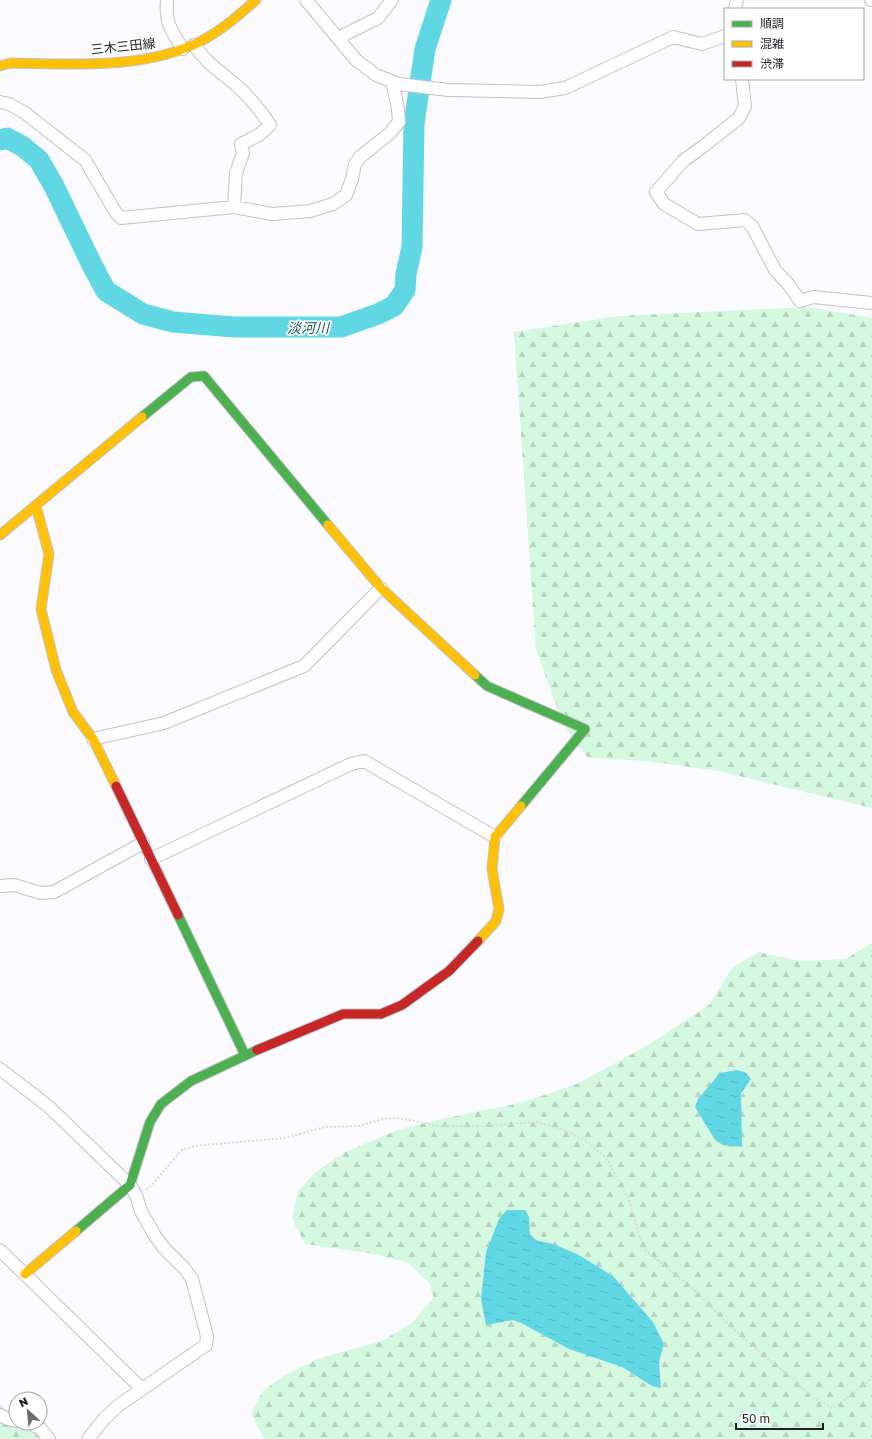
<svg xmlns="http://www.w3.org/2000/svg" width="872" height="1439" font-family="'Golos Text','Noto Sans JP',sans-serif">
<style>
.forest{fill:url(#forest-firs);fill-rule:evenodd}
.water{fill:url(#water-ripples)}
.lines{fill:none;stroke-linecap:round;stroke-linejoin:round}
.river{stroke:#61d7e4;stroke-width:21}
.street-casing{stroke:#c3c1c8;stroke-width:14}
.fast-casing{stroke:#c3c1c8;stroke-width:11}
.slow-casing{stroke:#c3c1c8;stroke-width:11}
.jam-casing{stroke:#c3c1c8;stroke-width:11}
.path{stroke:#d9d9da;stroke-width:2;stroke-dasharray:2 2;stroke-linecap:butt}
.street{stroke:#fefeff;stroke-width:12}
.fast{stroke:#4caf50;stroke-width:9}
.slow{stroke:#ffc107;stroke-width:9}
.jam{stroke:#c62828;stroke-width:9}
.labels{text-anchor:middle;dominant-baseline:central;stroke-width:3.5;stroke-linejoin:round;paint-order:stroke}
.street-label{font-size:13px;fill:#1f1e27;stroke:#fff}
.water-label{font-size:14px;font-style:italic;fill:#15545b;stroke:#fff}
</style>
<defs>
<pattern id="forest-firs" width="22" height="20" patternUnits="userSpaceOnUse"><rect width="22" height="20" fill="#d5f8e1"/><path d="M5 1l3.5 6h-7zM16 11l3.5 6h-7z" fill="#b6d4c1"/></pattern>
<pattern id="water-ripples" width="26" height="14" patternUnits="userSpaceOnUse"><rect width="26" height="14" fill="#61d7e4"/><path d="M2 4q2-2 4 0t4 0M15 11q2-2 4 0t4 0" fill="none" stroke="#54b8c4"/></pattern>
</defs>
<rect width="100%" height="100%" fill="#fbfafe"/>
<path class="forest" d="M808 307 872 318V808L719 771 647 761 588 758 563 724 536 649 514 332 619 316Z
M872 943V1439H264L251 1414 262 1392 282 1377 317 1359 382 1341 412 1323 434 1297 429 1283 409 1263 374 1254 305 1244 292 1219 298 1191 316 1172 345 1152 398 1130 437 1120 520 1103 577 1084 648 1045 709 1005 732 968 759 952 800 961 846 959ZM737 1070 745 1072 751 1079 715 1140 695 1107 698 1099ZM529 1217 530 1234 536 1240 553 1244 613 1276 653 1322 664 1344 659 1362 661 1388 652 1386 622 1367 569 1349 521 1323 513 1320Z
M0 1405 16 1417V1423H25L45 1439H0Z"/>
<path class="water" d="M737 1070 745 1072 751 1079 741 1094 742 1147 723 1145 715 1140 695 1107 698 1099 720 1073Z
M507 1210H525L529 1217 530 1234 536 1240 553 1244 577 1254 613 1276 653 1322 664 1344 659 1362 661 1388 652 1386 622 1367 569 1349 521 1323 513 1320 486 1325 481 1299 486 1252 499 1219Z"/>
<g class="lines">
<path class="river" d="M0 140 7 138 22 146 39 160 54 186 92 265 106 291 143 314 173 322 234 327H341L378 314 394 306 405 290 406 274 412 247 414 124 425 49 441 0"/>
<defs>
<path id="street" d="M167 0C165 23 171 30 183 49
M306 0 356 60 376 75 399 84 448 90 540 92 565 88 673 37 702 44 725 36
M871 0H872
M735 9 737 0
M338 38 378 18 392 0
M194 45C205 62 221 72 236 85 250 97 260 110 270 125L259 135 241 144 243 153 236 173 234 207
M742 79 745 106 739 118 705 145 683 161 656 192 664 204 698 224 745 220 752 226 775 270 789 285 800 301 813 297 872 303
M0 102 9 104 25 113 85 160 116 213 121 218 234 207 272 214 310 211 333 204 346 195 352 179 355 164 360 157 390 133 399 122 398 109 392 81
M93 739 164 723 304 666 381 588
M151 859 351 764 364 761 495 837
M0 886 14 885 41 893 54 892 143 843
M0 1069 48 1106 130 1185 136 1195 141 1211 155 1236 164 1248 185 1269 192 1279 207 1336 206 1345 119 1405 104 1419 88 1439
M0 1250 142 1389
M0 1415 8 1419 16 1421
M30 1423 41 1429 49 1439"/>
<path id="fast" d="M142 417 191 377 204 376 328 525
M475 675 487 686 585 729 521 806
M178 915 245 1055
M76 1231 130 1185 150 1122 161 1104 191 1081 257 1050"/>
<path id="slow" d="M0 66 11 63C72 64 147 70 203 40 223 29 239 15 256 0
M36 506 49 554 41 609 56 670 73 712 93 739 116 786
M328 525 381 588 475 675
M0 535 142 417
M478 941 496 921 499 909 492 869 495 837 521 806
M25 1274 76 1231"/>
<path id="jam" d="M116 786 178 915
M257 1050 343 1014H381L402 1005 449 971 478 941"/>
</defs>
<use href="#street" class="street-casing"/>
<use href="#fast" class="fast-casing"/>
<use href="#slow" class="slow-casing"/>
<use href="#jam" class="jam-casing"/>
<path class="path" d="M146 1189 151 1186 182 1150 194 1146 284 1138 325 1127 359 1126 383 1119 398 1118 439 1126H482L537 1122 561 1129 585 1140 606 1158 629 1200 642 1244 645 1250 692 1288 728 1324 765 1357 791 1377 813 1398 833 1408 842 1402 872 1378"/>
<use href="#street" class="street"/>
<use href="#fast" class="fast"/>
<use href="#slow" class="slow"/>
<use href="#jam" class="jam"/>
</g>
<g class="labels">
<g class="street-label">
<text transform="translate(123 46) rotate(-6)">三木三田線</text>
</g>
<g class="water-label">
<text x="308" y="327">淡河川</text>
</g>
</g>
<rect x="724" y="8" width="140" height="72" fill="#ffffff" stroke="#a5a5a9"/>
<rect x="732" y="21" width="20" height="6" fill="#4caf50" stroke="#a5a5a9"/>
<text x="760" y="28" font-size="12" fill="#1f1e27">順調</text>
<rect x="732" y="41" width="20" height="6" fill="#ffc107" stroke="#a5a5a9"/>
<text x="760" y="48" font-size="12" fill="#1f1e27">混雑</text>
<rect x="732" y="61" width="20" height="6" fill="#c62828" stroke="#a5a5a9"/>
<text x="760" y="68" font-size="12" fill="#1f1e27">渋滞</text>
<g transform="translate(28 1411) rotate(333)"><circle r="19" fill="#ffffff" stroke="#a5a5a9"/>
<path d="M0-3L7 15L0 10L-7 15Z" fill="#6c6b72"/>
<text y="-6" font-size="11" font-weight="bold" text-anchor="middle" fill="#1f1e27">N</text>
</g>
<path d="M736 1423v6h87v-6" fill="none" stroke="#1f1e27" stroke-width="2"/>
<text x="742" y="1423" font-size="12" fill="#1f1e27" stroke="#ffffff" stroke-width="3" paint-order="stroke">50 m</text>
</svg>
